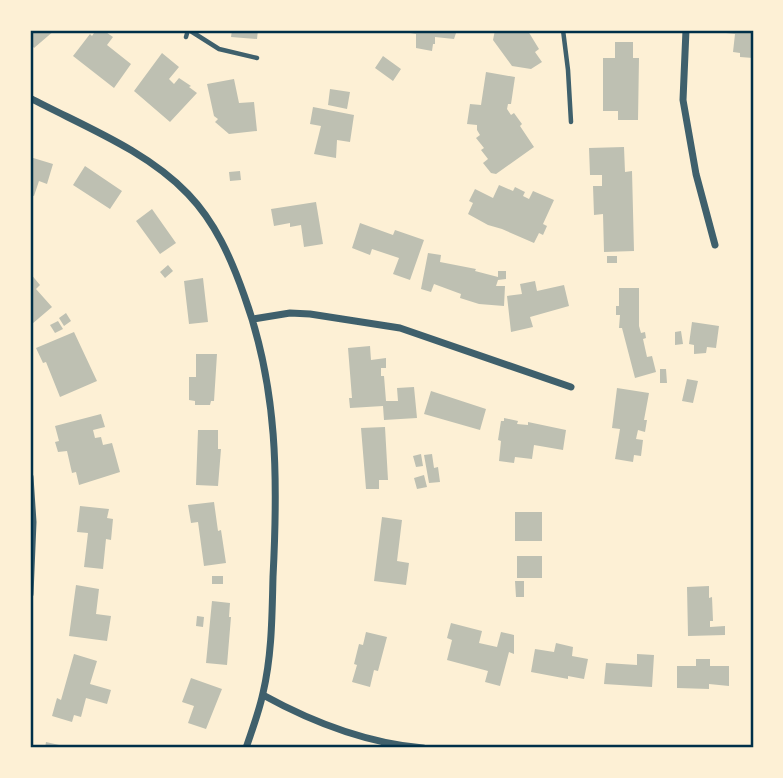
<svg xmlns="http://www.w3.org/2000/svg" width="783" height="778" font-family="Inter,sans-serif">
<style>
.building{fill:#bec0b2}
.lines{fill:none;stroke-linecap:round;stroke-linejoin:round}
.service{stroke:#3f606c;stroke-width:4.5}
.minor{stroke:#3f606c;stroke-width:7}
.neatline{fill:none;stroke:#003049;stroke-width:2.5}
</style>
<rect width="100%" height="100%" fill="#fdf0d5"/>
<path class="building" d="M30 30H55L34 48 30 43Z
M96 30H103L113 37 107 45 131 64 114 88 73 56 90 34 92 36Z
M232 30H258L257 39 231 37Z
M411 30H457L454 39 435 37V44H433L432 51 416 48V34L410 33Z
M495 30H523L525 33 528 31 539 49 535 52 542 62 531 69 512 66 493 40Z
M727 30H753V58L740 57V53L733 52 735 34 726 33Z
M615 42H633V58H639L638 120H618V111H603V58H615Z
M162 53 179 67 169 79 174 84 179 78 191 86 189 87 197 93 170 122 134 91Z
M383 56 401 69 393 81 375 68Z
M486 72 515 77 511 104H508L507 109 511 115 514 113 522 124 520 126 534 147 496 174 491 173 483 163 488 159 481 150 484 148 476 138 480 135 477 130V125L467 124 470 104 481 105Z
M234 79 239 103 254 102 257 131 229 134 215 122 218 119 214 116 207 84Z
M330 89 350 92 347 109 328 105Z
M313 107 354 115 350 142 337 140 336 158 314 154 321 126 310 124Z
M624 147 625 172 632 171 634 251 604 252 603 214 594 215 593 186H602V175H590L589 148Z
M30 157 53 164 47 184 39 181 34 196 30 195Z
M85 166 122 191 110 209 73 185Z
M240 171 241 180 230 181 229 172Z
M499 185 513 191 515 187 525 192 523 196 529 199 533 191 554 200 543 224 547 226 543 235 539 233 534 243 502 229 488 225 468 214 473 203 469 201 475 189 493 198Z
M316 202 323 244 304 247 301 225 290 227V223L274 226 271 209Z
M152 209 176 243 160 254 136 221Z
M360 223 393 235 395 230 424 240 410 280 393 274 399 258 372 249 370 255 352 248Z
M428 253 441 255 440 262 476 269 475 271 498 277V271H506V279L498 280 496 286H505L504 306 479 304 460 298 461 294 434 284 431 292 421 289Z
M607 256H617V263H607Z
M168 265 173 271 165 278 160 272Z
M30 273 40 285 36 289 52 307 32 324 30 322Z
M203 278 208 322 189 324 184 281Z
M535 281 537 291 564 285 569 306 530 317 533 327 511 332 507 296 522 294 520 284Z
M619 288H639V326L641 333 645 332 646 338 643 339 647 357 652 356 656 372 635 378 622 328H619L620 315H616V306H619Z
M66 313 71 321 64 326 59 318Z
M58 321 63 329 55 333 50 325Z
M692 322 719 326 716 348 707 347 706 353 694 354V345L689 344Z
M681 331 683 344 675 345V332Z
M74 332 97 381 60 397 46 362 43 363 36 348Z
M370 346 371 360 386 358V368H381V376H384L386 401H398L397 388 414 387 417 418 384 420 383 406 350 408 349 398H352L348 348Z
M196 354H217L214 401H211L210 405H195V401L189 400V377H196Z
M660 369H666L667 383H660Z
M687 379 698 381 693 403 682 401Z
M617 388 649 393 644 420H647L645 432 638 430 636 439 643 440 641 456 634 455 633 462 615 459 620 429 612 428Z
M431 391 486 409 480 430 424 414Z
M101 414 105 427 93 430 95 438 101 437 103 445 112 443 120 472 79 485 76 472 72 473 67 451 58 452 55 442 59 441 55 426Z
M504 418 518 421 517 424 528 425V422L566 430 563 450 534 445 532 459 515 457 514 463 499 461 501 441 498 440 501 421H504Z
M385 427 388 480H379V489H366L361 428Z
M198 430H218V449H221L218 486 196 485Z
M421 454 423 466 416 467 413 456Z
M432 454 434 468 438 467 440 482 429 483 424 455Z
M424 475 427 487 417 489 414 478Z
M214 502 218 531 221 530 226 563 204 566 198 522 191 523 188 505Z
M80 506 109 509 107 518 113 519 111 540 106 539 103 569 84 567 88 533 77 532Z
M515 512H542V541H515Z
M382 517 402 520 397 561 409 563 406 585 374 581Z
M517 556H542V578H517Z
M212 576H223V584H212Z
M515 581H524V597H516Z
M76 585 99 589 96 614 111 616 107 641 69 636Z
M709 586V598L712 597 713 621H710V627L725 626V635L688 636 687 587Z
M212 601 230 603 229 617H231L227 665 206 663Z
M197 616 204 617 203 627 196 626Z
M451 623 482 631 479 643 497 647 501 632 514 635V654L509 652 500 686 485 682 488 671 447 660 452 640 447 638Z
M366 632 387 637 378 671 374 670 370 687 352 682 357 665 354 664 359 644 363 645Z
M556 643 573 647 572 656 588 659 584 679 568 676V679L531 672 535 649 554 652Z
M74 654 97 661 90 684 111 690 107 704 86 698 81 717 74 715 72 722 52 716 57 698 61 700Z
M637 654 654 655 652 687 604 684 606 663 637 665Z
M696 659H710V666H729V686L709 684V689L677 688V666H696Z
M191 678 222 689 206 729 188 723 194 706 182 702Z
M46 742 68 747 67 748H45Z"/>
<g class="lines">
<path class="service" d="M189 30 219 49 257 58
M563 30 568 70 571 122
M186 37 188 30"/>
<path class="minor" d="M686 30 683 100 696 174 715 245
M30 98C83 126 146 150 188 194 215 222 231 258 244 295 278 388 278 479 273 577 272 615 272 655 263 693 259 712 252 730 246 748
M253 319 290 313 310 314 400 328 571 387
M30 477 33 522 30 594
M263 695C312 722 366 743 423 748"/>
</g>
<rect width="783" height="778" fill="none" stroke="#fdf0d5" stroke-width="63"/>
<rect x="32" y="32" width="720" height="714" class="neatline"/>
</svg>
